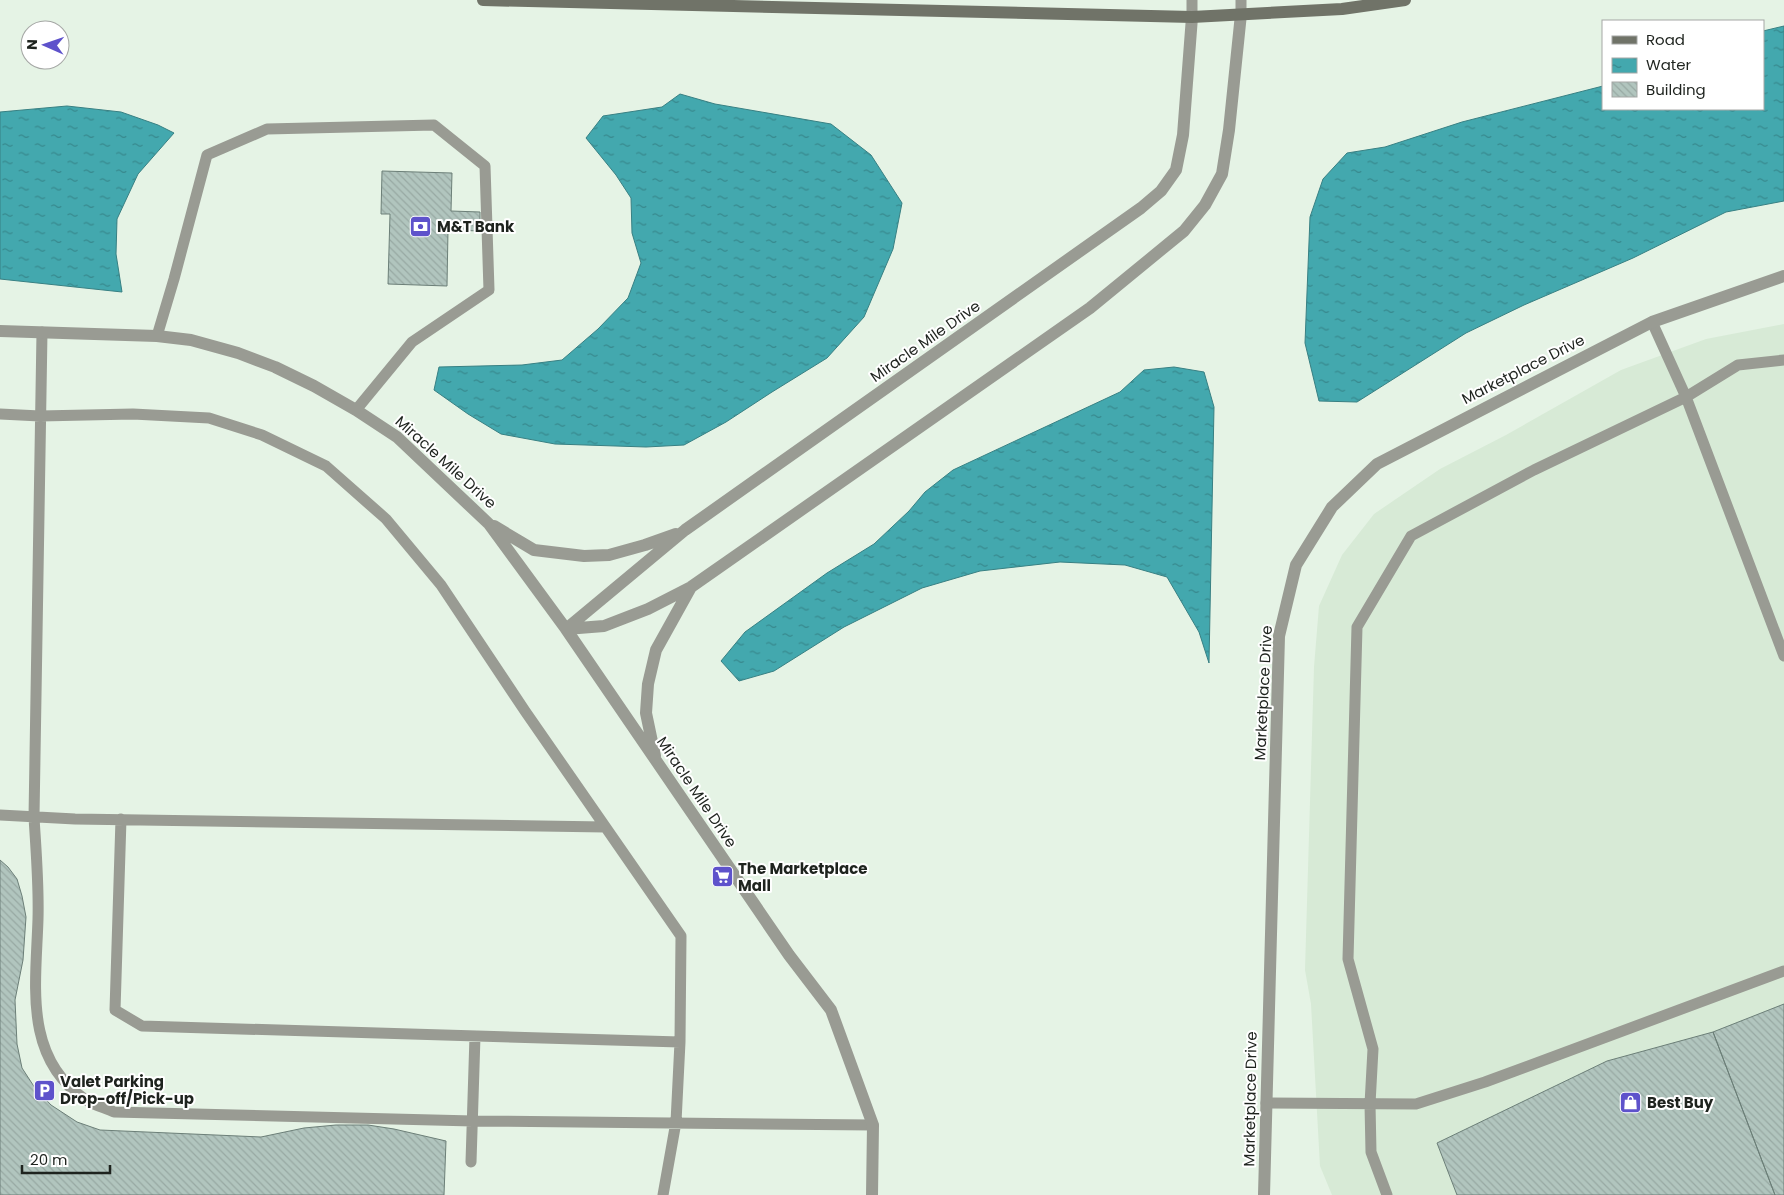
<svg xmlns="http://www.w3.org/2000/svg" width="1784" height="1195" font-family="Poppins,sans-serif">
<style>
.built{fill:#d7ead6}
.water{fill:url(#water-ripples);stroke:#388083}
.building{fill:url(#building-back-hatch);stroke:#6c7f78}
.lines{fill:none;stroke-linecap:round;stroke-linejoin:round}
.lane{stroke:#999b93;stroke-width:11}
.street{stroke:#999b93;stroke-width:12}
.secondary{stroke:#707368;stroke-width:12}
.labels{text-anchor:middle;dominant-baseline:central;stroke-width:4;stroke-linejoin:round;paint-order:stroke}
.poi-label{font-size:15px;font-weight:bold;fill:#1e231e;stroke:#fff;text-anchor:start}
.street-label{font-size:15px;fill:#1e231e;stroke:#fff}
</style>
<defs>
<pattern id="water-ripples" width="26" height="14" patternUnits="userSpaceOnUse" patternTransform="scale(1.25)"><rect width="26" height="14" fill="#43a8ae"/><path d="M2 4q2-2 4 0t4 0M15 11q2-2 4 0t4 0" fill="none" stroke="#37888d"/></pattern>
<pattern id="building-back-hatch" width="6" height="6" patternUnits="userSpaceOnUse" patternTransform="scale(1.25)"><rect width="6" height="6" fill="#b1c5be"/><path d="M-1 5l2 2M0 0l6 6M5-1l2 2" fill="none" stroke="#98a9a3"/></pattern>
</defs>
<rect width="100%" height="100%" fill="#e5f3e5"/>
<path class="built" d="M1784 324V1195H1332L1320 1166 1311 1004 1305 970 1314 667 1319 606 1342 555 1374 514 1440 469 1506 435 1621 370 1706 339Z"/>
<path class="water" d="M1784 26V201L1726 212 1633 258 1524 305 1466 333 1357 402 1319 401 1305 343 1310 217 1323 179 1347 153 1385 147 1462 122 1603 86V109H1763V31Z
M680 94 715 104 831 124 871 155 902 203 893 249 864 317 827 358 772 392 726 422 684 445 646 447 555 444 501 434 468 414 434 390 439 367 522 365 562 360 598 329 628 298 641 263 632 233 631 198 616 175 586 138 603 116 662 107Z
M67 106 121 112 158 125 174 133 138 174 117 219 116 254 122 292 0 279V112Z
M1174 367 1204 372 1214 407 1209 663 1199 632 1167 577 1125 565 1060 562 980 571 922 588 844 627 774 671 739 681 721 661 745 632 827 573 874 544 909 511 925 492 953 470 1120 392 1144 370Z"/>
<path class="building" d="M382 171 452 173 451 211 480 212V231L448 230 447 286 388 284 390 214H381Z
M0 860 8 867 17 879 22 896 26 917 23 960 15 1000 17 1044 22 1068 35 1088 51 1105 77 1122 100 1130 261 1137 304 1128 336 1125H368L394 1129 446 1141 444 1195H0Z
M1784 1004V1195H1775L1713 1032Z
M1713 1032 1775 1195H1457L1437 1143 1607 1061Z"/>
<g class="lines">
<path class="lane" d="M1241 0V14
M1192 17V0
M1652 322 1686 397 1784 656
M42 332 34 817C36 851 39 885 38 919 36 985 23 1058 86 1100 94 1105 105 1108 114 1112L473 1121 873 1125
M157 336 174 279 207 155 267 129 434 125 485 166 489 290 412 342 356 410
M0 414 40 416 133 414 209 418 262 435 326 466 386 519 441 585 525 711 681 936 680 1042 676 1122 663 1195
M0 815 75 819 605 827
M121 819 115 1010 142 1026 680 1042
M1266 1103 1416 1104 1485 1082 1784 971
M471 1162 475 1036
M1387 1195 1371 1152 1370 1104 1373 1049 1348 959 1357 627 1411 536 1534 470 1686 397 1738 365 1784 360"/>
<path class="street" d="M0 331 157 336 191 340 238 353 275 367 314 386 356 410 397 437 489 524 566 629 789 955 831 1010 873 1125 872 1195
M494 526 534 550 584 556 609 555 645 545 676 534
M566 629 604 626 648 609 691 587 1090 308 1184 231 1205 205 1222 174 1229 130 1241 14
M566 629 685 530 1141 208 1161 191 1176 170 1183 135 1192 17
M655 756 646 713 648 684 656 650 691 587
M1264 1195 1279 636 1296 565 1332 507 1377 464 1652 322 1784 276"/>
<path class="secondary" d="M483 0 1192 17 1342 9 1405 0"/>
</g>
<defs>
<symbol id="bank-square" viewBox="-11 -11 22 22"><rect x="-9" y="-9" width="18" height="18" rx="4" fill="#5e52cb" stroke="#fff"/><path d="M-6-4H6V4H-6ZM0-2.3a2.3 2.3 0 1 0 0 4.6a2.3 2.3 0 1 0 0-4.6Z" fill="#fff"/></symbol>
<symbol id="supermarket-square" viewBox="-11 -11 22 22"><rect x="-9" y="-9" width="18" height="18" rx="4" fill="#5e52cb" stroke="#fff"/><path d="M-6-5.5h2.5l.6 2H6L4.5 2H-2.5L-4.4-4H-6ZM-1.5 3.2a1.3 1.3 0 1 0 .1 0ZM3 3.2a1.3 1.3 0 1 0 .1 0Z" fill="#fff"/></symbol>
<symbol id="parking-square" viewBox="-11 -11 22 22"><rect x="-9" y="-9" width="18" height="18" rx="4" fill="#5e52cb" stroke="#fff"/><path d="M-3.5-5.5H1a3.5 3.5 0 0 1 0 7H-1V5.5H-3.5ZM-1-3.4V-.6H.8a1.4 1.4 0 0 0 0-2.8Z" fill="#fff"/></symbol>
<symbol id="shop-square" viewBox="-11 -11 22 22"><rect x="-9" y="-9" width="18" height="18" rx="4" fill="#5e52cb" stroke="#fff"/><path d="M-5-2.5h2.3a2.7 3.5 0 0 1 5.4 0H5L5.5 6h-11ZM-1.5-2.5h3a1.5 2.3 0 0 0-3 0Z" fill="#fff"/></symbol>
</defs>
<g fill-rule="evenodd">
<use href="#bank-square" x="408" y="214" width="25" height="25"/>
<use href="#supermarket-square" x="710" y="864" width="25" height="25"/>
<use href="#parking-square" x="32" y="1078" width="25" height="25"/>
<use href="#shop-square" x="1618" y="1090" width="25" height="25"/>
</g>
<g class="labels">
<g class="poi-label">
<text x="437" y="226">M&amp;T Bank</text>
<text x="738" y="868">The Marketplace<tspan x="738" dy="17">Mall</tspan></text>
<text x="60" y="1081">Valet Parking<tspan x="60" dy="17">Drop-off/Pick-up</tspan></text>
<text x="1647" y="1102">Best Buy</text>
</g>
<g class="street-label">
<text transform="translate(925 341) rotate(-35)">Miracle Mile Drive</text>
<text transform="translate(1523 369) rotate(-27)">Marketplace Drive</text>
<text transform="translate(446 462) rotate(42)">Miracle Mile Drive</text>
<text transform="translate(1263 693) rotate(-87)">Marketplace Drive</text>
<text transform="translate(697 792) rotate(56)">Miracle Mile Drive</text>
<text transform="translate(1250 1099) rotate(-89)">Marketplace Drive</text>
</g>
</g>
<rect x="1602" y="20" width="162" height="90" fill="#ffffff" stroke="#a5a7a5"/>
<rect x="1612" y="36" width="25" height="8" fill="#707368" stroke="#a5a7a5"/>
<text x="1646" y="45" font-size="15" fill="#1e231e">Road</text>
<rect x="1612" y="58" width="25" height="15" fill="url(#water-ripples)" stroke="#a5a7a5"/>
<text x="1646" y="70" font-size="15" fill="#1e231e">Water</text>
<rect x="1612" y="82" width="25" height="15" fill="url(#building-back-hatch)" stroke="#a5a7a5"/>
<text x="1646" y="95" font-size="15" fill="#1e231e">Building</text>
<g transform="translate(45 45) rotate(272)"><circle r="24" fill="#ffffff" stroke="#a5a7a5"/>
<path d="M0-4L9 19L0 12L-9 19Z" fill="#5e52cb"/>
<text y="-8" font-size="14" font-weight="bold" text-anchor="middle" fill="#1e231e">N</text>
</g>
<path d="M22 1165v8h88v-8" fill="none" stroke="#1e231e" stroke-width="2.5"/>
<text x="30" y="1165" font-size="15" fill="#1e231e" stroke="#ffffff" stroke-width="4" paint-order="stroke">20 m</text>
</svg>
